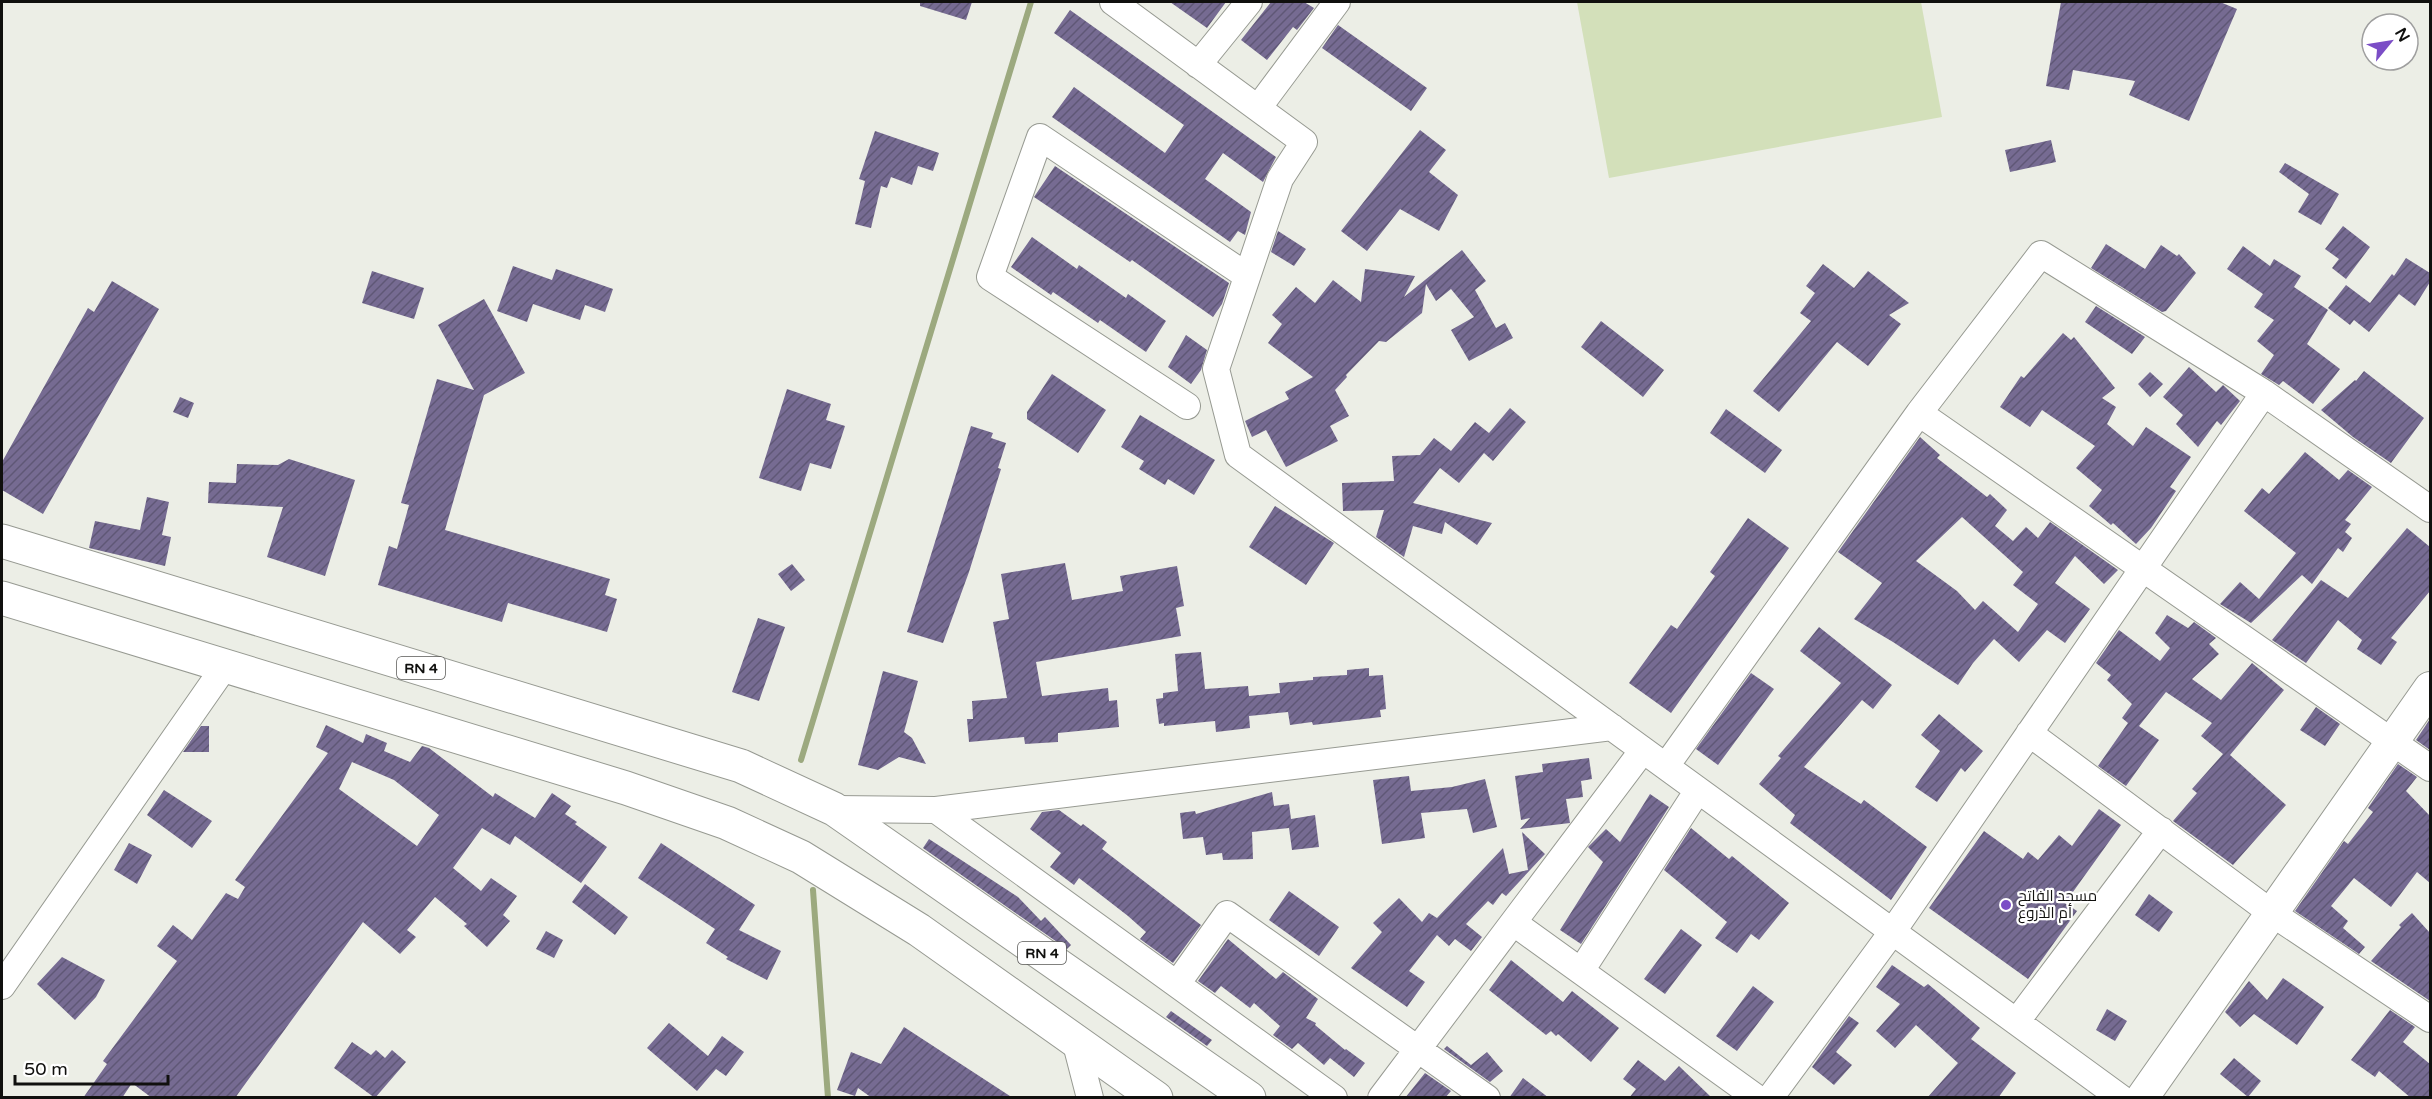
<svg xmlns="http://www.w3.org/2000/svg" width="2432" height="1099" font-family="'Varela Round',Cairo,sans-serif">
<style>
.garden{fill:#d3e0ba}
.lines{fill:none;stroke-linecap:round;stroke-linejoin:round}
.stream{stroke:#9ca97f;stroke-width:6}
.building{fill:url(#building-hatch);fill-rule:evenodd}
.minor-casing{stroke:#979a92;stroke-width:28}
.major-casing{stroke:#979a92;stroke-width:34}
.highway-casing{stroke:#979a92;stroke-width:35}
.minor{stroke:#fff;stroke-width:26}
.major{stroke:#fff;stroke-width:32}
.highway{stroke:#fff;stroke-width:33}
.poi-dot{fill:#7b4dc6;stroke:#fff;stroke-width:2}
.labels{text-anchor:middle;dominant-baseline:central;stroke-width:4.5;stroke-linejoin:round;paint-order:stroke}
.shield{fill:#fff;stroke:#585856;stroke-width:1.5}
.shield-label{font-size:14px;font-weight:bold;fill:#10100e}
.poi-label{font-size:15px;fill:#10100e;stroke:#fff;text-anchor:start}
</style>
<defs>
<pattern id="building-hatch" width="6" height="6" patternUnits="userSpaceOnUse" patternTransform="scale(1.5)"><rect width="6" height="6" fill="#766b92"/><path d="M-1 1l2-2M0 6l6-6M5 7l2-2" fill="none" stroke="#5f5776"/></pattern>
</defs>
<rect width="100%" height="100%" fill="#eceee6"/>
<path class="garden" d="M1577 2H1921L1942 117 1609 178Z"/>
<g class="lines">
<path class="stream" d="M801 760 1031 2
M813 890 828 1098"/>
</g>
<path class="building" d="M920 2H972L966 20 920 6Z
M1170 2H1226L1207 28Z
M1271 2H1304L1314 8 1297 30 1293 27 1267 60 1241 40Z
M2061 2H2220L2237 9 2189 121 2129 95 2135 81 2073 70 2069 90 2046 86Z
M1070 10 1276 157 1263 182 1223 153 1205 179 1251 212 1245 235 1238 231 1230 242 1052 117 1074 87 1165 153 1184 125 1054 33Z
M1338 25 1427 88 1411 111 1322 48Z
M1420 130 1446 150 1429 172 1458 195 1439 231 1400 209 1367 251 1341 231Z
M875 131 939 153 933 171 918 166 912 185 891 177 887 188 881 186 871 228 855 224 865 181 859 179Z
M2051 140 2056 162 2010 172 2005 150Z
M2285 163 2339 194 2321 225 2298 212 2309 194 2279 172Z
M1055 166 1229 283 1222 304 1213 317 1132 260 1130 262 1034 197Z
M2343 226 2370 247 2346 279 2332 268 2339 259 2325 249Z
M1278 231 1306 249 1294 266 1271 252Z
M1032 237 1077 269 1079 265 1126 298 1128 294 1166 321 1146 352 1100 320 1098 323 1053 292 1051 295 1011 267Z
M2106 244 2145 269 2161 245 2177 256 2179 254 2196 273 2166 311 2162 312 2091 268Z
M2243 246 2270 266 2274 259 2301 276 2294 287 2328 310 2307 344 2340 369 2313 404 2283 381 2279 385 2261 374 2274 355 2257 341 2274 320 2254 307 2263 294 2227 269Z
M1462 250 1486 281 1475 290 1496 328 1505 323 1513 338 1469 361 1451 330 1474 317 1451 289 1436 301 1426 284 1422 313 1386 342 1379 341 1346 375 1347 377 1335 390 1349 416 1330 426 1338 441 1286 467 1266 430 1252 437 1245 421 1289 399 1285 392 1313 377 1268 343 1282 324 1272 315 1296 287 1315 303 1333 280 1361 302 1365 269 1415 276 1404 297Z
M2406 258 2430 273V282L2415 306 2399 294 2369 332 2354 320 2350 325 2328 308 2346 285 2370 303 2392 274 2394 276Z
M1823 264 1854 288 1868 271 1909 303 1889 315 1901 324 1868 366 1837 342 1779 412 1753 391 1811 321 1800 313 1815 293 1806 286Z
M513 266 552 280 556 269 613 289 605 312 585 305 580 320 533 304 527 322 497 311Z
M372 271 424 288 414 319 362 303Z
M112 281 159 309 43 514 2 490V462L88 308 94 312Z
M484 299 525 373 484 395 445 530 610 579 605 595 617 599 607 632 508 603 502 622 378 585 389 546 397 549 409 505 401 503 437 379 474 390 438 325Z
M2096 306 2145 337 2132 354 2085 322Z
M1601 321 1664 370 1643 397 1581 347Z
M2063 333 2071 340 2074 337 2115 388 2102 398 2116 407 2107 424 2133 446 2146 427 2191 457 2170 487 2176 491 2151 528 2136 544 2113 523 2111 525 2089 506 2102 490 2076 468 2095 446 2042 410 2030 427 2000 407 2021 376 2024 378Z
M1186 335 1207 350 1201 370 1191 384 1168 367Z
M2189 367 2216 392 2223 385 2240 401 2221 425 2217 421 2198 447 2176 424 2183 415 2163 397Z
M2364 371 2424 418 2391 463 2353 437 2321 410 2355 380 2356 381Z
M2150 372 2163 384 2150 397 2138 384Z
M1052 374 1106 410 1078 453 1027 419V412Z
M787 389 831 404 826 420 845 426 831 469 810 463 801 491 759 478Z
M180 397 194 403 188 418 173 412Z
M1510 408 1526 422 1493 461 1484 453 1459 483 1440 468 1413 503 1492 523 1477 545 1445 522 1442 534 1413 526 1404 557 1376 537 1384 510 1343 511 1342 483 1394 481 1392 456 1420 455 1434 438 1451 451 1475 422 1489 433Z
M1726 409 1782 450 1765 473 1710 433Z
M1140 415 1215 460 1194 495 1168 479 1165 485 1139 469 1144 461 1121 447Z
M971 426 993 433 991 438 1006 443 998 468 1001 469 969 572 943 643 907 632Z
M1920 437 1940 455 1937 458 1987 497 1990 494 2007 510 1995 526 2013 541 2026 527 2038 538 2050 522 2118 570 2104 584 2075 556 2055 583 2090 609 2065 643 2047 630 2019 662 1994 639 1973 663 1958 685 1893 642 1854 619 1882 583 1838 552ZM1962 517 2023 572 2013 585 2038 604 2018 632 1983 601 1975 610 1957 591 1916 561Z
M2305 452 2339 480 2348 470 2372 487 2345 520 2351 524 2345 532 2352 538 2343 552 2338 548 2312 584 2302 575 2251 623 2220 604 2240 582 2259 599 2296 553 2244 511 2262 488 2269 494Z
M289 459 355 480 325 576 267 557 283 507 208 503 209 482 236 483 237 464 278 465Z
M147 497 169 502 162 535 171 537 165 566 89 548 95 521 140 530Z
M1275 506 1334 543 1306 585 1249 547Z
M1748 518 1789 548 1671 713 1629 683 1671 625 1677 629 1715 576 1710 572Z
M2407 528 2430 547V591L2391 638 2397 642 2381 665 2357 649 2362 640 2338 620 2306 663 2272 640 2321 580 2348 598Z
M1065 563 1072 600 1123 591 1120 576 1177 566 1184 606 1176 608 1181 636 1036 662 1042 696 1108 688 1109 701 1117 700 1119 727 1058 733V742L1025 744 1024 737 969 742 967 719H973L972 701 1007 698 993 622 1009 619 1001 574Z
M792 564 805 580 791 591 778 574Z
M2167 615 2188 628 2194 622 2216 638 2209 644 2219 654 2192 679 2221 700 2252 663 2284 690 2230 755 2286 805 2233 865 2173 821 2197 793 2192 789 2223 754 2201 736 2212 723 2166 692 2139 726 2159 740 2126 786 2098 766 2128 723 2122 718 2132 704 2107 680 2111 675 2096 663 2119 630 2160 661 2170 648 2155 633Z
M758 618 785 627 759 701 732 692Z
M1819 627 1892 685 1873 709 1862 700 1804 767 1861 804 1864 800 1927 847 1891 900 1790 823 1795 815 1759 784 1781 758 1778 756 1841 683 1800 651Z
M1201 652 1205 689 1248 686 1249 696 1280 693 1279 683 1313 680V677L1347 675V670L1369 668V676L1383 675 1386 709 1380 710 1381 717 1313 725 1312 722 1290 725 1288 712 1249 716 1250 728 1216 732 1215 721 1164 726V723L1159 724 1156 699 1163 698V693L1178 691 1175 654Z
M883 671 918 681 904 732 912 738 926 764 899 757 878 770 858 765Z
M1751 673 1774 689 1718 765 1696 749Z
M2316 707 2340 724 2325 746 2300 730Z
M1939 714 1983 751 1965 772 1961 768 1937 802 1915 787 1940 751 1921 735Z
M2430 719V750L2416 740Z
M326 725 363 743 366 734 387 743 384 751 410 762 422 746 429 748 493 797 495 793 535 818 552 793 571 806 565 814 577 822 575 824 607 847 581 883 515 836 510 845 482 828 453 868 481 891 491 878 517 896 503 915 510 921 487 947 464 926 467 924 435 897 407 930 416 937 400 954 363 922 235 1098H152L132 1083 122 1098H83L107 1064 103 1061 177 961 157 946 173 925 192 940 226 893 238 899 245 887 235 880 328 753 316 747ZM352 762 394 780 439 815 417 846 339 789Z
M201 726H209V752H183Z
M1589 758 1592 779 1581 781 1583 797 1566 799 1570 823 1520 829 1530 818 1521 820 1515 776 1543 772 1542 764Z
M2398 764 2417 777 2406 791 2430 816V883L2417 872 2391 907 2354 878 2331 906 2348 921 2343 928 2365 947 2359 954 2295 911 2344 841 2348 844 2373 812 2368 808Z
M1409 776 1411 791 1452 787 1485 779 1497 827 1473 833 1467 809 1421 813 1425 838 1382 844 1373 780Z
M164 790 212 821 192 848 147 815Z
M1272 792 1274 806 1289 804 1291 819 1315 815 1319 847 1292 850 1289 828 1252 832 1253 859 1223 860 1222 853 1206 855 1203 837 1183 839 1180 813 1195 811 1196 814Z
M1650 794 1669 807 1581 944 1560 930 1603 862 1588 847 1606 829 1620 842Z
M2099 809 2121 825 2065 903 2077 911 2028 979 1929 908 1984 831 2023 859 2028 852 2038 860 2059 835 2072 846Z
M1059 810 1081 826 1083 824 1107 842 1102 849 1201 925 1173 963 1140 939 1146 932 1128 916 1079 878 1074 885 1050 867 1061 853 1030 829 1042 812Z
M1691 828 1729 859 1732 856 1789 903 1759 940 1751 934 1737 953 1715 938 1727 922 1664 870Z
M1522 832 1545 854 1506 896 1502 893 1493 905 1488 901 1466 924 1482 937 1471 951 1455 939 1449 946 1437 935 1409 971 1425 982 1407 1007 1351 968 1382 932 1373 923 1399 898 1422 922 1429 913 1437 918 1503 848 1509 874 1528 870Z
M929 839 1018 897 1041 921 1045 917 1071 945 1067 949 923 848Z
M129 843 152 855 137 884 114 870Z
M661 843 755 905 739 930 781 951 767 980 726 959 728 957 706 943 715 929 638 878Z
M585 884 628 917 615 935 572 902Z
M1289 891 1339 927 1319 956 1269 920Z
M2149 894 2173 912 2159 932 2135 915Z
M2412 913 2430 933V1001L2371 961 2401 927 2399 925Z
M1681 929 1702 945 1665 994 1644 979Z
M546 931 563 940 554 958 536 949Z
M1228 939 1276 979 1283 972 1318 999 1306 1018 1316 1023 1315 1025 1345 1050 1346 1049 1365 1063 1354 1077 1330 1058 1324 1065 1298 1043 1292 1049 1273 1035 1280 1026 1254 1003 1250 1008 1221 986 1215 993 1198 981Z
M62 957 105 980 96 997 75 1020 37 984Z
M1511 960 1563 1002 1572 991 1619 1028 1591 1062 1558 1034 1556 1036 1551 1031 1546 1035 1489 990Z
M1892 965 1924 987 1928 984 1980 1028 1971 1039 2016 1073 1998 1098H1927L1958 1063 1916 1025 1895 1048 1876 1031 1900 1004 1876 987Z
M2283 978 2324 1007 2297 1045 2254 1014 2240 1027 2225 1012 2249 981 2267 1000Z
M1753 986 1774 1002 1737 1051 1716 1036Z
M2107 1009 2127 1021 2115 1041 2096 1030Z
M2390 1010 2415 1027 2403 1042 2430 1064V1098H2411L2379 1071 2375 1077 2351 1060Z
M1171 1011 1212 1040 1207 1046 1166 1017Z
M1849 1016 1859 1023 1836 1052 1852 1065 1834 1085 1812 1067Z
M669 1023 708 1056 722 1036 744 1052 726 1076 716 1069 697 1091 647 1048Z
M904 1027 1013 1098H872L858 1088 855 1096 837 1090 851 1052 881 1064Z
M352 1042 371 1055 376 1050 385 1058 392 1050 406 1062 375 1098 334 1068Z
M1447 1046 1471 1065 1487 1052 1503 1071 1490 1082 1444 1049Z
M2234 1058 2261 1081 2248 1097 2220 1074Z
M1638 1060 1665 1081 1679 1066 1712 1098H1629L1636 1089 1623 1079Z
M1425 1073 1451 1091 1445 1098H1405Z
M1523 1078 1549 1098H1509Z"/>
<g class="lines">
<defs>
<path id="minor" d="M1113 2 1304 142 1280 179 1216 369 1238 455 2121 1098
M1198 65 1249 2
M1258 108 1337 2
M1187 406 990 277 1040 137 1247 276
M1919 413 2430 768
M2029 733 2273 914 2430 1019
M1666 766 1919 413 2041 254 2264 393 2430 509
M834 809 936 810 1334 1098
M936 810 1612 727
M1514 923 1757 1098
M1581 971 1698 790
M1177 984 1227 914 1487 1098
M2 986 225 666
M2017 1021 2161 830
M1075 1040 1090 1098
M1381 1098 1643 750
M1770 1098 1893 931 2264 393"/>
<path id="major" d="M2142 1098 2430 688"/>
<path id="highway" d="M2 541 741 766 834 809 1249 1098
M2 598 626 788 727 823 801 857 919 930 1156 1098"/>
</defs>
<use href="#minor" class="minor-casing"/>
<use href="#major" class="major-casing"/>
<use href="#highway" class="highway-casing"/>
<use href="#minor" class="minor"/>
<use href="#major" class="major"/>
<use href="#highway" class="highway"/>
</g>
<circle class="poi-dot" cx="2006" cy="905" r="6"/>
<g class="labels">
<g class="shield">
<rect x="397" y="657" width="48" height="22" rx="4.5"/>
<rect x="1018" y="942" width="48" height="22" rx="4.5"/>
</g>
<g class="shield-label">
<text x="421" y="668">RN 4</text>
<text x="1042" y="953">RN 4</text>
</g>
<g class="poi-label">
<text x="2018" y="896">مسجد الفاتح<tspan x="2018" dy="17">أم الذروع</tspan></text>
</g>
</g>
<rect width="2432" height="1099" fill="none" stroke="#10100e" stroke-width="6"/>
<g transform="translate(2390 42) rotate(60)"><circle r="28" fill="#ffffff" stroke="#9f9f9f" stroke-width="1.5"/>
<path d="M0-4.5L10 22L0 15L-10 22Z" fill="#7b4dc6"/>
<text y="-9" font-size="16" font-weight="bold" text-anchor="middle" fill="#10100e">N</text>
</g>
<path d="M15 1075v9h153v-9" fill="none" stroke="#10100e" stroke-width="3"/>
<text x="24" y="1075" font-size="18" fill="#10100e" stroke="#ffffff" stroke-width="4.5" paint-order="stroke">50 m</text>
</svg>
